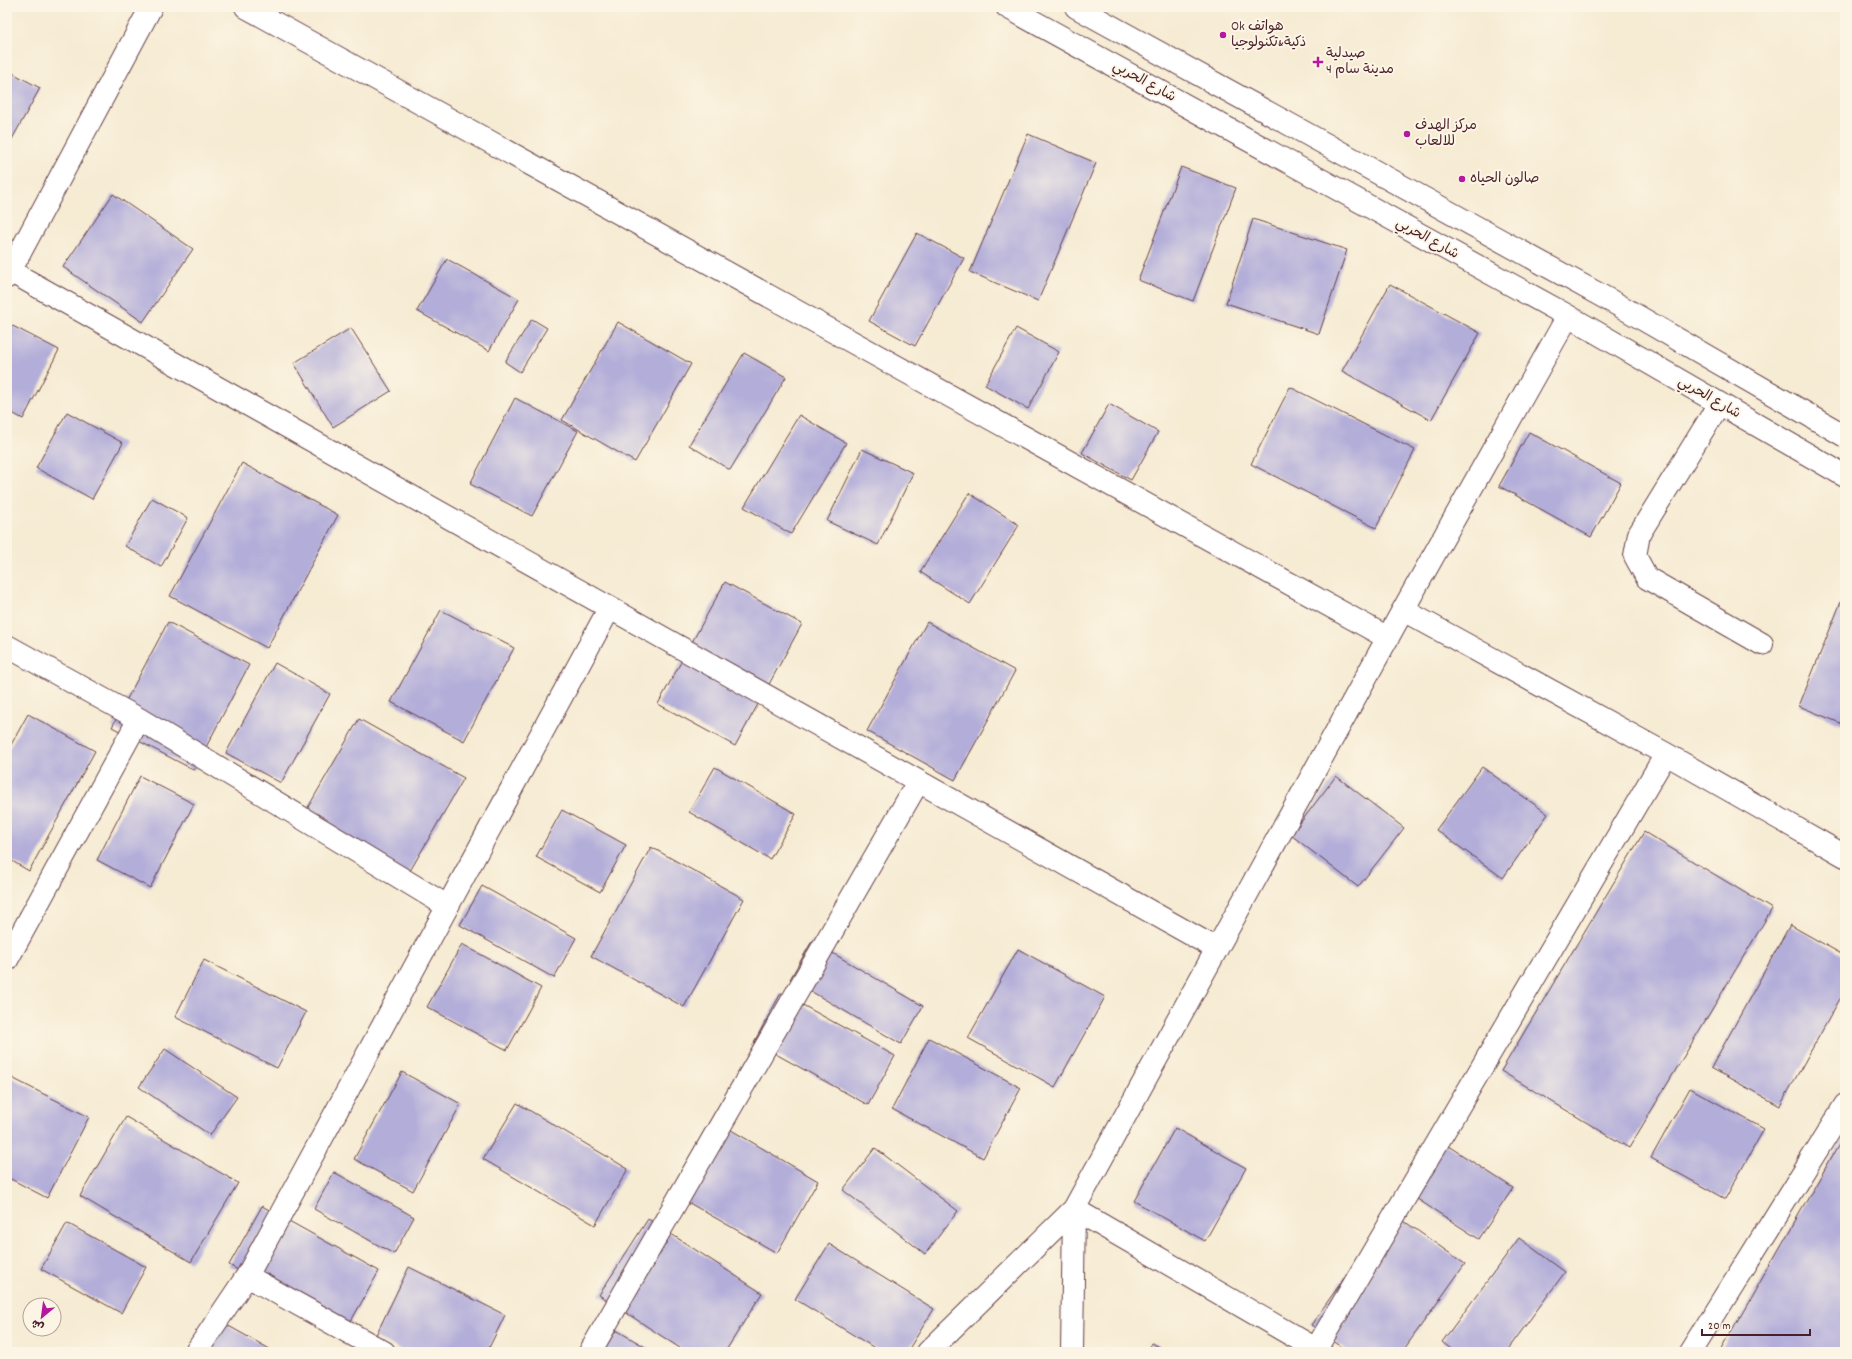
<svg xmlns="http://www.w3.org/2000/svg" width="1852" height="1359" font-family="Dekko,'Playpen Sans Arabic',sans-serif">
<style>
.building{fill:#b3aed9}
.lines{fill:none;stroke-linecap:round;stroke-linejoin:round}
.minor-casing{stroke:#643e44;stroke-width:24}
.minor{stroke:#fff;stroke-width:22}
.poi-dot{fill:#b5179e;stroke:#fcf5e5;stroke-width:1.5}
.labels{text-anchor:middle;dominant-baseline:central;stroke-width:4;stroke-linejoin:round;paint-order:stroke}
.poi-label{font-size:14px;fill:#4a1f2b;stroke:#fcf5e5;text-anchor:start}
.street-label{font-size:14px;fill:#4a1f2b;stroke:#fcf5e5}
</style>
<rect width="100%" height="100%" fill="#fcf5e5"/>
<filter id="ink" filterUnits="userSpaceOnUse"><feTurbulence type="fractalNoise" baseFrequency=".025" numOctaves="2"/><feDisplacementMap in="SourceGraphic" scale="8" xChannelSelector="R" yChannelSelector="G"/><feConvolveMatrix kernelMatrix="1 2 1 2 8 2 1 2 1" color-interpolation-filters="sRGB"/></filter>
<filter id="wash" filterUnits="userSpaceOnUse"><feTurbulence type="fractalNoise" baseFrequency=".012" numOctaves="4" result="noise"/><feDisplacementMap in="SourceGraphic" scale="16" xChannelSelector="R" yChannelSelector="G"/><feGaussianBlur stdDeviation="0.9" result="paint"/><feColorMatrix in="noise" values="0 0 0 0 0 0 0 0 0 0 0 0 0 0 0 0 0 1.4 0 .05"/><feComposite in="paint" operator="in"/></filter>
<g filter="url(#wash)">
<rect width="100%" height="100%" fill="#f6ebd3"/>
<g id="blocks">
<path class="building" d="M7 70 40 88 11 141 7 139Z
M1028 134 1096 163 1038 301 970 272Z
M1181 167 1236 188 1193 301 1138 280Z
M113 194 193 249 143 322 63 267Z
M1253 219 1347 250 1319 334 1226 303Z
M917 233 964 258 915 346 869 321Z
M447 259 519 299 489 351 417 311Z
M1390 284 1480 333 1431 420 1342 371Z
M532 319 547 328 520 372 505 362Z
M618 322 691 364 635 462 562 420Z
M7 323 59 350 23 419 7 410Z
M351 328 391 391 333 427 294 363Z
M1016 328 1059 352 1028 409 985 385Z
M744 353 786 377 730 470 689 445Z
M1290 387 1415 450 1376 528 1251 464Z
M515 398 578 431 532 516 470 484Z
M1109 404 1158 432 1131 480 1082 453Z
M67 412 123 443 92 499 36 468Z
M799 415 846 443 791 534 744 507Z
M1529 432 1621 483 1591 537 1499 486Z
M862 449 913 473 878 545 827 521Z
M242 463 338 515 267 648 170 596Z
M969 493 1019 525 970 604 920 572Z
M152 498 188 518 161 567 125 546Z
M725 582 802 624 735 746 658 704Z
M1845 592V725L1799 706Z
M441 610 514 648 464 741 391 702Z
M168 622 249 665 194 770 112 727Z
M927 622 1015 671 955 780 867 731Z
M275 663 330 694 281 783 226 753Z
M28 714 95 751 29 871 7 858V752Z
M359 719 464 778 403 883 299 823Z
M715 767 796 814 770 859 689 812Z
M1482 767 1548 814 1503 878 1436 830Z
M140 776 194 804 150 888 97 860Z
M1336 776 1404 828 1358 887 1291 835Z
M562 810 626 845 600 892 536 857Z
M1644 832 1772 909 1629 1148 1501 1071Z
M651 847 744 899 684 1007 591 956Z
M482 886 576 938 554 978 460 925Z
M1790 925 1845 956V990L1780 1106 1711 1068Z
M812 941 923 1006 901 1044 790 979Z
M462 944 541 988 507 1050 427 1007Z
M1018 949 1105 997 1055 1087 968 1038Z
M204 960 306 1012 277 1068 175 1017Z
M781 993 895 1056 868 1105 754 1042Z
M929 1038 1021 1088 983 1158 892 1109Z
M165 1049 237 1097 210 1135 139 1087Z
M402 1072 461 1104 413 1191 354 1159Z
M10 1077 89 1117 47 1198 7 1177V1083Z
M1690 1088 1764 1129 1725 1199 1651 1158Z
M517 1103 628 1169 595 1225 483 1159Z
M126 1117 238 1183 191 1262 80 1196Z
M726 1127 818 1181 777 1253 684 1200Z
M1175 1128 1246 1168 1205 1241 1134 1201Z
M1845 1134V1352H1720Z
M1442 1142 1513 1188 1479 1239 1408 1193Z
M875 1148 958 1211 925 1254 843 1190Z
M334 1172 414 1217 394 1254 314 1209Z
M262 1206 379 1271 346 1330 229 1265Z
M1391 1212 1465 1264 1402 1352H1349L1311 1325Z
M648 1219 762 1293 725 1352H686L599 1295Z
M67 1223 146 1267 121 1313 41 1269Z
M1519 1238 1565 1272 1506 1352H1455L1442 1342Z
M829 1244 934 1309 907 1352H881L795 1299Z
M409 1267 505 1315 487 1352H405L375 1337Z
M218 1320 275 1352H201Z
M616 1330 654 1352H603Z
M1152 1343 1169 1352H1147Z"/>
</g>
</g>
<g filter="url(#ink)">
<use href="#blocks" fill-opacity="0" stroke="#643e44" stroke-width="1"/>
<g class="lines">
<defs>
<path id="minor" d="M246 7 1388 638
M1007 7 1568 316 1845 476
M1076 7 1620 306 1845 436
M10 271 1217 949
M7 277 151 7
M1719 404 1639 534 1635 556 1647 578 1762 644
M1403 610 1666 754 1845 856
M7 646 139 719 447 906
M7 960 139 719
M1074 1209 1321 1352
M247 1276 384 1352
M1316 1349 1666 754
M196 1352 247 1276 609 609
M590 1352 918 782
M928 1352 1074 1209 1403 610 1568 316
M1072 1352 1074 1209
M1691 1352 1845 1105"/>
</defs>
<use href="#minor" class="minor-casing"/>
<use href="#minor" class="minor"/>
</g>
</g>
<g class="poi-dot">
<circle cx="1223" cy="35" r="4"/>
<path d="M1316 56h4v4h4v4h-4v4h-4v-4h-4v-4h4z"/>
<circle cx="1407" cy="134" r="4"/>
<circle cx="1462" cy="179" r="4"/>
</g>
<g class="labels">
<g class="poi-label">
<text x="1231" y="27">Ok هواتف<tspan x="1231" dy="16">ذكية&amp;تكنولوجيا</tspan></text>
<text x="1326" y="54">صيدلية<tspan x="1326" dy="16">مدينة سام 4</tspan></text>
<text x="1415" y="126">مركز الهدف<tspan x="1415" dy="16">للالعاب</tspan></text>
<text x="1470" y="179">صالون الحياه</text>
</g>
<g class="street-label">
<text transform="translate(1144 82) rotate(29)">شارع الحربي</text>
<text transform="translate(1427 239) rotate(29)">شارع الحربي</text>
<text transform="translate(1709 398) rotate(30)">شارع الحربي</text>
</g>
</g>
<rect width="1852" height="1359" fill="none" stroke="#fcf5e5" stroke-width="24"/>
<g transform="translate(42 1317) rotate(209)"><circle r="19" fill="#fcf5e5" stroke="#b59f9b"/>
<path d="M0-3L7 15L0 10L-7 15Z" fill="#b5179e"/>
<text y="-6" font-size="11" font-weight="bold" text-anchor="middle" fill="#4a1f2b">ش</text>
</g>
<path d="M1702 1329v6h108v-6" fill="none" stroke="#4a1f2b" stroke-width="2"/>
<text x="1708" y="1329" font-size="12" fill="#4a1f2b" stroke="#fcf5e5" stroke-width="3" paint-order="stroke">20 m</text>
</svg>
